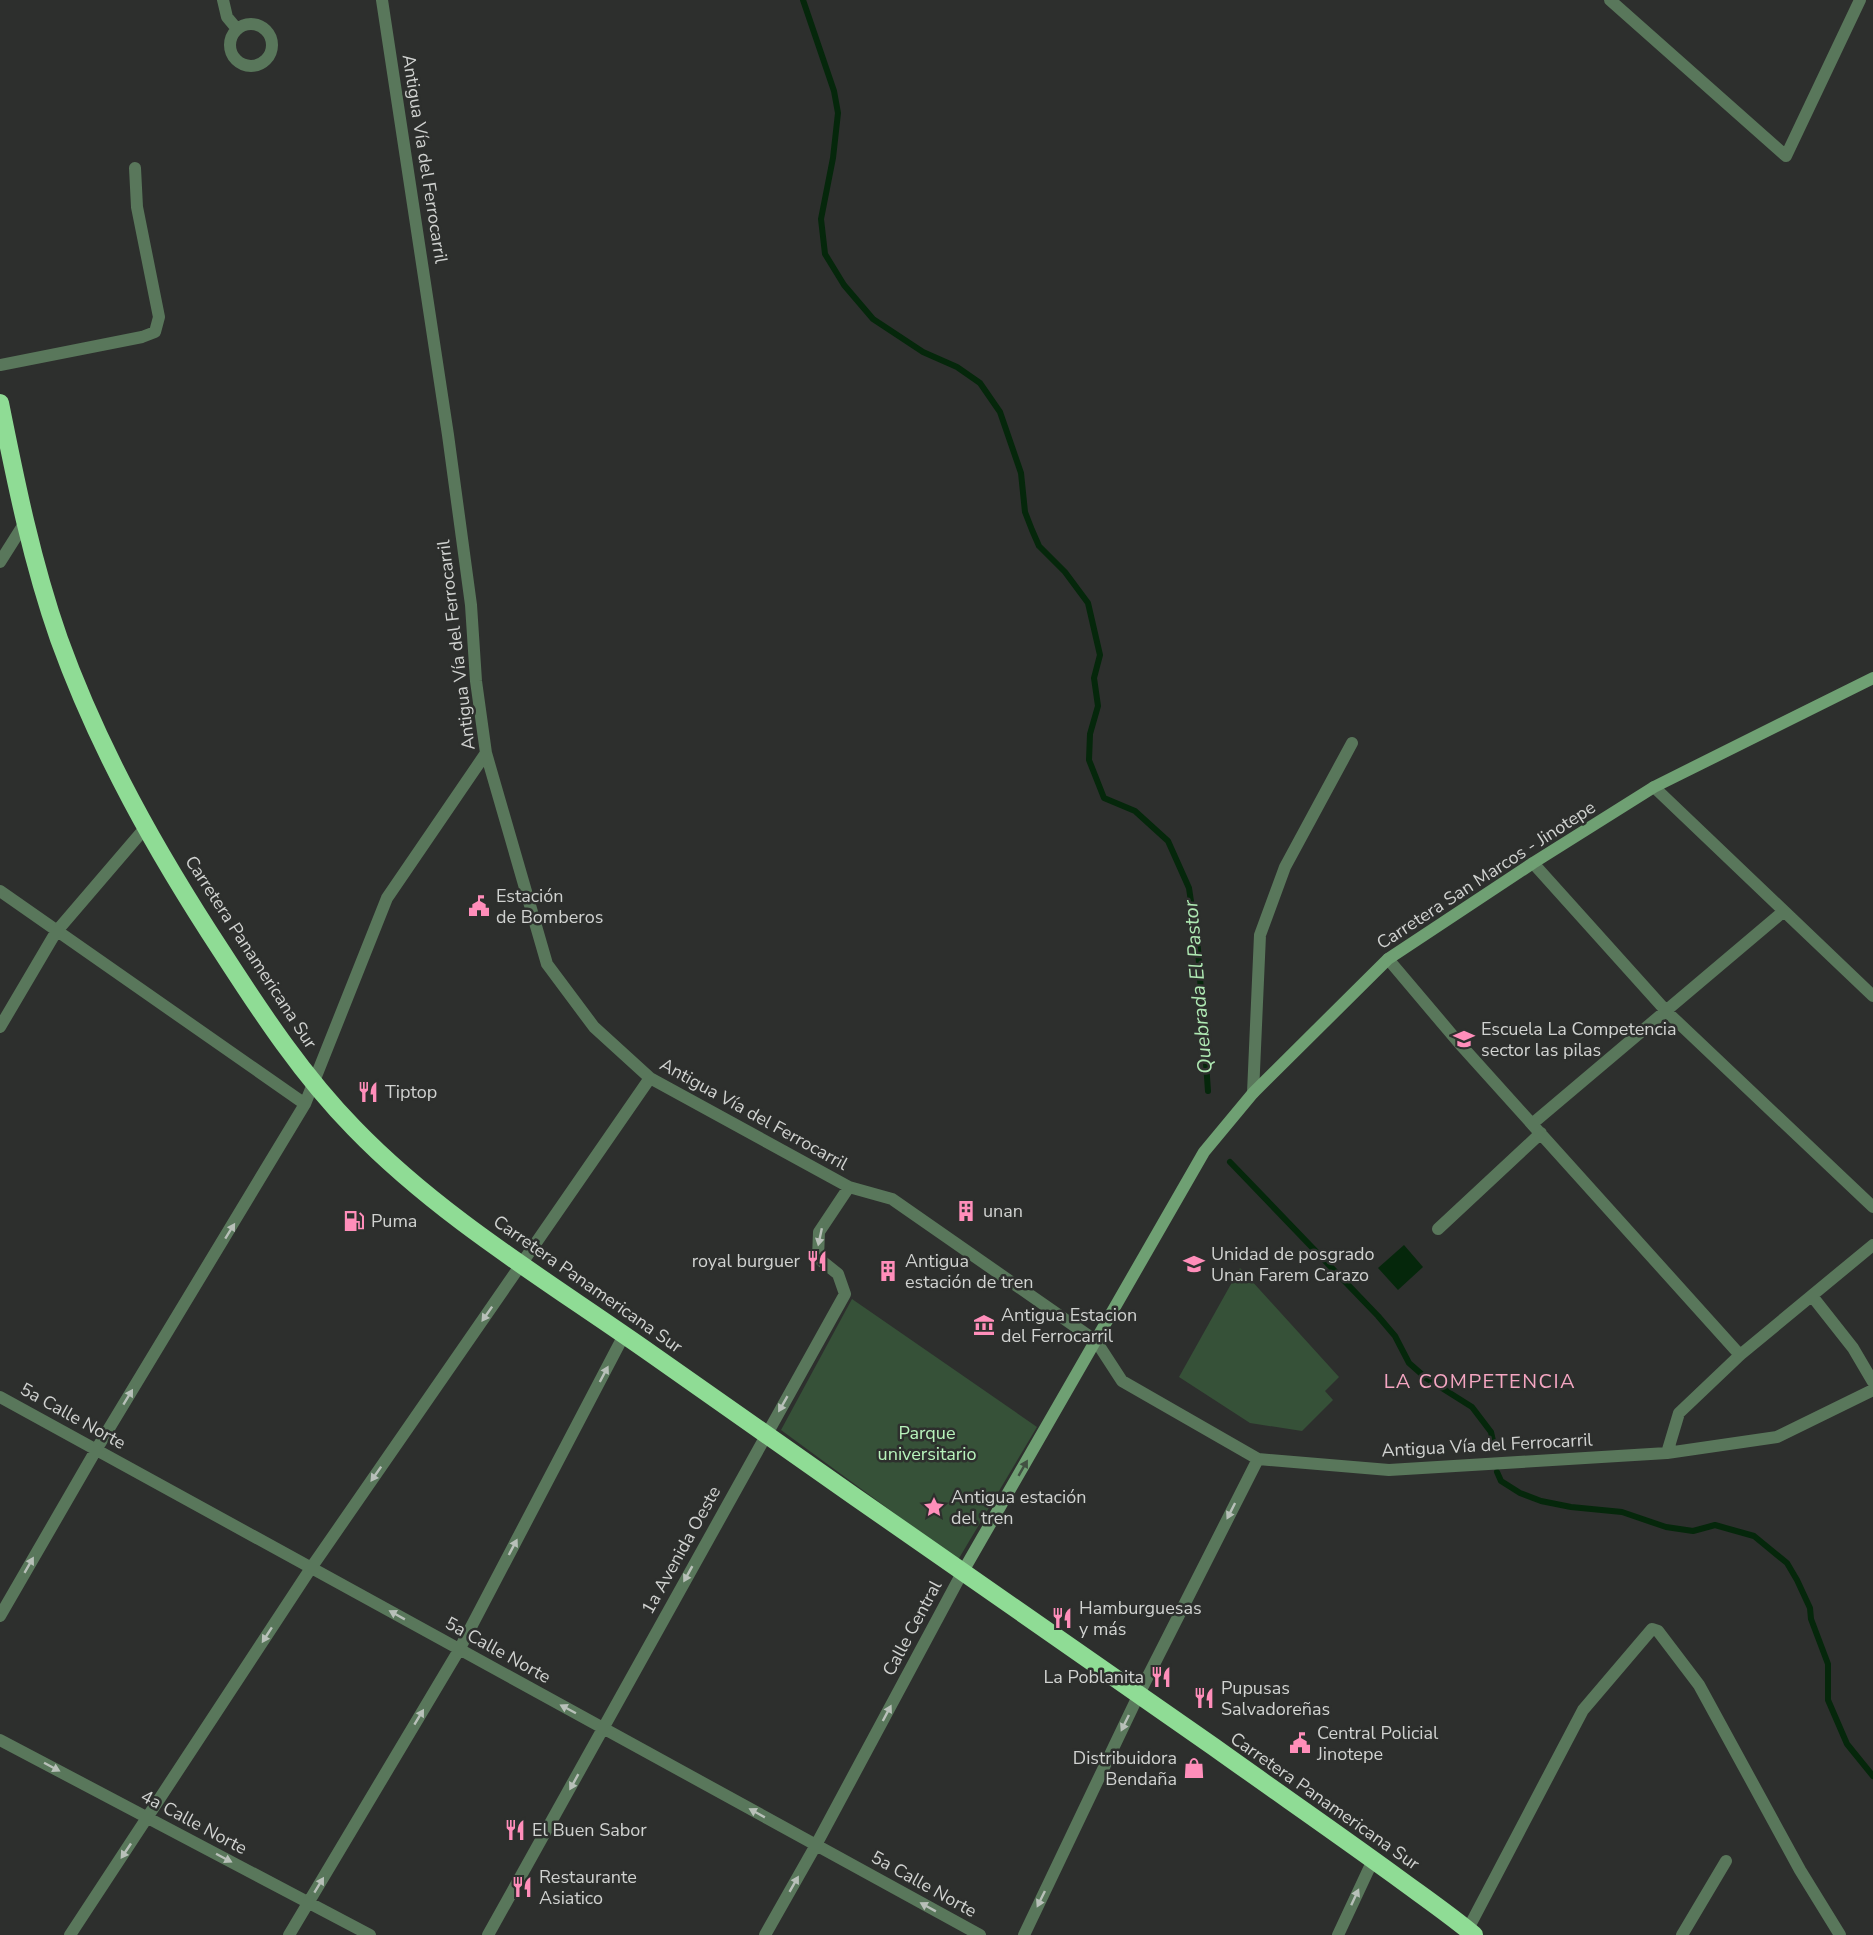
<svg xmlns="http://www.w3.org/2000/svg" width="1873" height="1935" font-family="'Nunito Sans',sans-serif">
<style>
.green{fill:#365138}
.water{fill:#05270b}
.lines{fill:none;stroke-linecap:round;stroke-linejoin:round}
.stream{stroke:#05270b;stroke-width:6}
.street{stroke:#59775b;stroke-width:12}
.secondary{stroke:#6fa073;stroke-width:12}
.highway{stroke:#8fdc95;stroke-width:18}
.oneway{fill:#b8c0b9}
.oneway2{fill:#415142}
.labels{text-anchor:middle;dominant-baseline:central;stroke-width:5;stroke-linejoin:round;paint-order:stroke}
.street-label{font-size:18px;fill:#d0d2d0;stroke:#2d2f2d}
.poi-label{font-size:18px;fill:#d0d2d0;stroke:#2d2f2d;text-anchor:start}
.park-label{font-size:18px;fill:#b8f3bc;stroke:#2d2f2d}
.water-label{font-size:20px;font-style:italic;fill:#afe9b3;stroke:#2d2f2d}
.neighbourhood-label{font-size:20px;letter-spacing:1.5px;fill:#f5a6c2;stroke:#2d2f2d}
</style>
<rect width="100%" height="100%" fill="#2d2f2d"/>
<path class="green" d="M1240 1268 1339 1377 1325 1391 1333 1400 1302 1431 1250 1423 1179 1377Z
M852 1299 1037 1427 958 1560 781 1430Z"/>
<path class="water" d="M1404 1245 1423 1267 1398 1290 1378 1268Z"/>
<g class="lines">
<path class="stream" d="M803 0 834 91 838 113 833 158 821 219 825 254 844 285 873 319 923 352 957 367 980 383 1000 412 1021 473 1025 512 1032 530 1039 546 1065 572 1088 603 1100 655 1094 678 1098 706 1090 734 1089 760 1104 798 1135 811 1168 841 1189 888 1198 949 1208 1091
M1230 1162 1378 1316 1395 1336 1409 1363 1426 1378 1472 1407 1491 1432 1493 1441
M1497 1472 1501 1481 1520 1493 1541 1501 1571 1507 1622 1512 1666 1527 1693 1531 1715 1525 1754 1536 1787 1563 1797 1580 1810 1608 1811 1619 1828 1664V1700L1847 1744 1873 1776"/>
<path class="street" d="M223 0 227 17 237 29
M382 0 448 435 471 605 476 681 486 753 547 964 594 1027 650 1078 849 1187 892 1199 1096 1341 1122 1381 1258 1459 1389 1470 1667 1453 1777 1437 1873 1390
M1610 0 1786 156 1860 0
M230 45a21 21 0 1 1 42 0a21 21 0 1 1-42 0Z
M0 365 142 337 155 332 159 317 137 207 135 168
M0 562 24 524
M1654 787 1873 996
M1533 863 1667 1012 1873 1207
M0 891 305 1104
M1388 959 1459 1043 1740 1355
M0 1027 56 932 146 827
M1253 1093 1260 935 1285 867 1352 743
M1532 1124 1784 911
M1438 1229 1541 1133
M1812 1296 1853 1348 1873 1382
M0 1397 980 1935
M1667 1453 1679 1413 1740 1355 1873 1245
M0 1616 96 1450 305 1104 387 898 486 753
M0 1740 370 1935
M1468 1929 1583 1710 1652 1629 1658 1631 1699 1685 1800 1870 1840 1935
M70 1935 311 1568 650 1078
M289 1935 459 1650 624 1335
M488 1935 845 1294 838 1274 818 1258 819 1232 849 1187
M765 1935 816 1845 962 1573
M1024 1935 1139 1694 1258 1459
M1338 1935 1373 1860
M1682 1935 1726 1861"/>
<path class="secondary" d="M962 1573 1204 1152 1253 1093 1388 959 1533 863 1654 787 1873 678"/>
<path class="highway" d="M0 403C16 483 32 562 59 639 99 750 157 853 222 952 262 1014 303 1076 354 1128 441 1218 551 1283 653 1355 839 1487 1028 1616 1214 1747 1274 1790 1335 1832 1394 1875 1421 1895 1449 1914 1474 1935"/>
</g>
<defs><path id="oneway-solid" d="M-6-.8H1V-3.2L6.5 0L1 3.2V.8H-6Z" transform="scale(1.5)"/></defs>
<g class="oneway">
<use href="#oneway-solid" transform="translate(230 1231) rotate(-58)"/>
<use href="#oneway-solid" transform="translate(820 1237) rotate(102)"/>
<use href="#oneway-solid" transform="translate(487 1314) rotate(125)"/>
<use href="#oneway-solid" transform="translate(604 1374) rotate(-62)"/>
<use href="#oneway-solid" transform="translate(128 1397) rotate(-59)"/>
<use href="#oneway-solid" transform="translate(783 1404) rotate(120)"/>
<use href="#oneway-solid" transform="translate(376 1474) rotate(125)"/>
<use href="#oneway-solid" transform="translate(1231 1511) rotate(117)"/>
<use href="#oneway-solid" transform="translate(513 1547) rotate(-62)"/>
<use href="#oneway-solid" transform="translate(29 1565) rotate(-60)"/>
<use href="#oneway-solid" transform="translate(688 1574) rotate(119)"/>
<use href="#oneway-solid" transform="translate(397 1615) rotate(-151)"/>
<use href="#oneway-solid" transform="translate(267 1635) rotate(123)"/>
<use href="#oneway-solid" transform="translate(568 1709) rotate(-152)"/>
<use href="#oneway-solid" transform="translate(887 1713) rotate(-62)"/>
<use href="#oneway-solid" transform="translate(419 1717) rotate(-59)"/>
<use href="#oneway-solid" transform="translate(1125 1723) rotate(116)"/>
<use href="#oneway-solid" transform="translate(52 1767) rotate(28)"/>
<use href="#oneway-solid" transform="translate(574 1782) rotate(119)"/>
<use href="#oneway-solid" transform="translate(757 1813) rotate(-151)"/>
<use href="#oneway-solid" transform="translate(126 1851) rotate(124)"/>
<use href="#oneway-solid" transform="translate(224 1858) rotate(28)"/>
<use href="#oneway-solid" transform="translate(794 1884) rotate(-60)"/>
<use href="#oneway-solid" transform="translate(319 1885) rotate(-59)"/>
<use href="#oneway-solid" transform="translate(1355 1897) rotate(-65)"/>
<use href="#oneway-solid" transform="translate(1041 1899) rotate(116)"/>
<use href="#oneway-solid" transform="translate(928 1907) rotate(-151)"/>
</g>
<use class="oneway2" href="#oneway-solid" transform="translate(1023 1468) rotate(-60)"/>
<defs>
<symbol id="civic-bare" viewBox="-9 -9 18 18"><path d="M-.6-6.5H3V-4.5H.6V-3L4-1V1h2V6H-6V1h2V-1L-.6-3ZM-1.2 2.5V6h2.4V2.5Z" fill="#ff8eba" stroke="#2d2f2d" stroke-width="2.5" paint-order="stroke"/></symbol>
<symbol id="school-bare" viewBox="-9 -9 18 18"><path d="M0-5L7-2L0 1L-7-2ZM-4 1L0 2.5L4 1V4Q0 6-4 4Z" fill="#ff8eba" stroke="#2d2f2d" stroke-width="2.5" paint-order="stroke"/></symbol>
<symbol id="restaurant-bare" viewBox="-9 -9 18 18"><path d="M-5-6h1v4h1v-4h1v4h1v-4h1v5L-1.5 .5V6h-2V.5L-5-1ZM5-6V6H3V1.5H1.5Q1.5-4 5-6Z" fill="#ff8eba" stroke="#2d2f2d" stroke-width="2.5" paint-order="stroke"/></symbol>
<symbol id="building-bare" viewBox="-9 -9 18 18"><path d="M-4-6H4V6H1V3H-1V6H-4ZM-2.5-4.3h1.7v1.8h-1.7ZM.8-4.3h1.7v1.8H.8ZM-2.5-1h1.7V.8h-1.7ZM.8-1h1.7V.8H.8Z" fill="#ff8eba" stroke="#2d2f2d" stroke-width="2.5" paint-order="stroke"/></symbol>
<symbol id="fuel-bare" viewBox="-9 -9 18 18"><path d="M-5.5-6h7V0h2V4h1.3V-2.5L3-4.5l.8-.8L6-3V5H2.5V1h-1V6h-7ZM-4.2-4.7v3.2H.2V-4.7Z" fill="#ff8eba" stroke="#2d2f2d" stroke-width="2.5" paint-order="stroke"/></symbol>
<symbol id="university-bare" viewBox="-9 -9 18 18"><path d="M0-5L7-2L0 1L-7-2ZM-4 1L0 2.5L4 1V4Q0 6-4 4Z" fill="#ff8eba" stroke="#2d2f2d" stroke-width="2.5" paint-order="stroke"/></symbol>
<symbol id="museum-bare" viewBox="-9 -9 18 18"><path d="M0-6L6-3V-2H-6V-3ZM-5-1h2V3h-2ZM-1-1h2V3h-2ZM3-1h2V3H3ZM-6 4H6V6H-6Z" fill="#ff8eba" stroke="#2d2f2d" stroke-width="2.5" paint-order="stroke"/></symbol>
<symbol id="sight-bare" viewBox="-9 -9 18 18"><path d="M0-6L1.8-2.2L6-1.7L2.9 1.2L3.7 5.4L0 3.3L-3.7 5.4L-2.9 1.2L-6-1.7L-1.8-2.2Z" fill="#ff8eba" stroke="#2d2f2d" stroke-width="2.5" paint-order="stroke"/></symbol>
<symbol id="shop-bare" viewBox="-9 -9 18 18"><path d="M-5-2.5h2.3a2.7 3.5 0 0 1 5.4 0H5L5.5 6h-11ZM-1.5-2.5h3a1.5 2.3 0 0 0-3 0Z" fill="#ff8eba" stroke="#2d2f2d" stroke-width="2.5" paint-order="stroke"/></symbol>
</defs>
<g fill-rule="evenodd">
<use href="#civic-bare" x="464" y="891" width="30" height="30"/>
<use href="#school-bare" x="1449" y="1024" width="30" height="30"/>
<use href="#restaurant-bare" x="353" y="1077" width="30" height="30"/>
<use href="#building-bare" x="951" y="1196" width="30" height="30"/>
<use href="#fuel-bare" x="339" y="1206" width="30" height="30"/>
<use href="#restaurant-bare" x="802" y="1246" width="30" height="30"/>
<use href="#university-bare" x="1179" y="1249" width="30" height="30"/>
<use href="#building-bare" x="873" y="1256" width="30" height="30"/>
<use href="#museum-bare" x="969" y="1310" width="30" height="30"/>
<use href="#sight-bare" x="919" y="1492" width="30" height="30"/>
<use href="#restaurant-bare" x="1047" y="1603" width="30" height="30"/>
<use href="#restaurant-bare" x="1146" y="1662" width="30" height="30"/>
<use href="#restaurant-bare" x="1189" y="1683" width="30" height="30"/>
<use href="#civic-bare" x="1285" y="1728" width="30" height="30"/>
<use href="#shop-bare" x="1179" y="1753" width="30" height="30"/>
<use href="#restaurant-bare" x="500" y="1815" width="30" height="30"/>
<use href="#restaurant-bare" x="507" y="1872" width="30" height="30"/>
</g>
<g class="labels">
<g class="street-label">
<text transform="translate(425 159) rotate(81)">Antigua Vía del Ferrocarril</text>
<text transform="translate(456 645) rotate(-97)">Antigua Vía del Ferrocarril</text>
<text transform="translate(1486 875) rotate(-33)">Carretera San Marcos - Jinotepe</text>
<text transform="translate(251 952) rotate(57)">Carretera Panamericana Sur</text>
<text transform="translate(754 1114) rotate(29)">Antigua Vía del Ferrocarril</text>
<text transform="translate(588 1284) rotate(35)">Carretera Panamericana Sur</text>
<text transform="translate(73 1416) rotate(29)">5a Calle Norte</text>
<text transform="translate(1487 1445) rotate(-3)">Antigua Vía del Ferrocarril</text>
<text transform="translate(681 1550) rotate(-61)">1a Avenida Oeste</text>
<text transform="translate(912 1628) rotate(-62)">Calle Central</text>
<text transform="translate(498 1650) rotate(29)">5a Calle Norte</text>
<text transform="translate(1325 1801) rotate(35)">Carretera Panamericana Sur</text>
<text transform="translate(194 1822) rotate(28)">4a Calle Norte</text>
<text transform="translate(924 1884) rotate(29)">5a Calle Norte</text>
</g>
<g class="poi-label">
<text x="496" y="896">Estación<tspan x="496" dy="21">de Bomberos</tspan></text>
<text x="1481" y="1029">Escuela La Competencia<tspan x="1481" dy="21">sector las pilas</tspan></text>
<text x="385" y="1092">Tiptop</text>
<text x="983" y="1211">unan</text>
<text x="371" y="1221">Puma</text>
<text x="1211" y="1254">Unidad de posgrado<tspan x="1211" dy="21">Unan Farem Carazo</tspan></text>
<text x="800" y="1261" text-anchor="end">royal burguer</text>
<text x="905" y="1261">Antigua<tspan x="905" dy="21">estación de tren</tspan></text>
<text x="1001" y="1315">Antigua Estacion<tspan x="1001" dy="21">del Ferrocarril</tspan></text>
<text x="951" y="1497">Antigua estación<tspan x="951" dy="21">del tren</tspan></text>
<text x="1079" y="1608">Hamburguesas<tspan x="1079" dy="21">y más</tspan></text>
<text x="1144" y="1677" text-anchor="end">La Poblanita</text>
<text x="1221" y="1688">Pupusas<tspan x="1221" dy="21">Salvadoreñas</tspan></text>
<text x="1317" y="1733">Central Policial<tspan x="1317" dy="21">Jinotepe</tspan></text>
<text x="1177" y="1758" text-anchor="end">Distribuidora<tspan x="1177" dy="21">Bendaña</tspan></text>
<text x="532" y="1830">El Buen Sabor</text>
<text x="539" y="1877">Restaurante<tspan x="539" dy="21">Asiatico</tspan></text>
</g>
<g class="park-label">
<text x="927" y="1433">Parque<tspan x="927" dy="21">universitario</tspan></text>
</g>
<g class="water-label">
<text transform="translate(1198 987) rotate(-95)">Quebrada El Pastor</text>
</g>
<g class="neighbourhood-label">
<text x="1480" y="1381">LA COMPETENCIA</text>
</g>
</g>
</svg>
